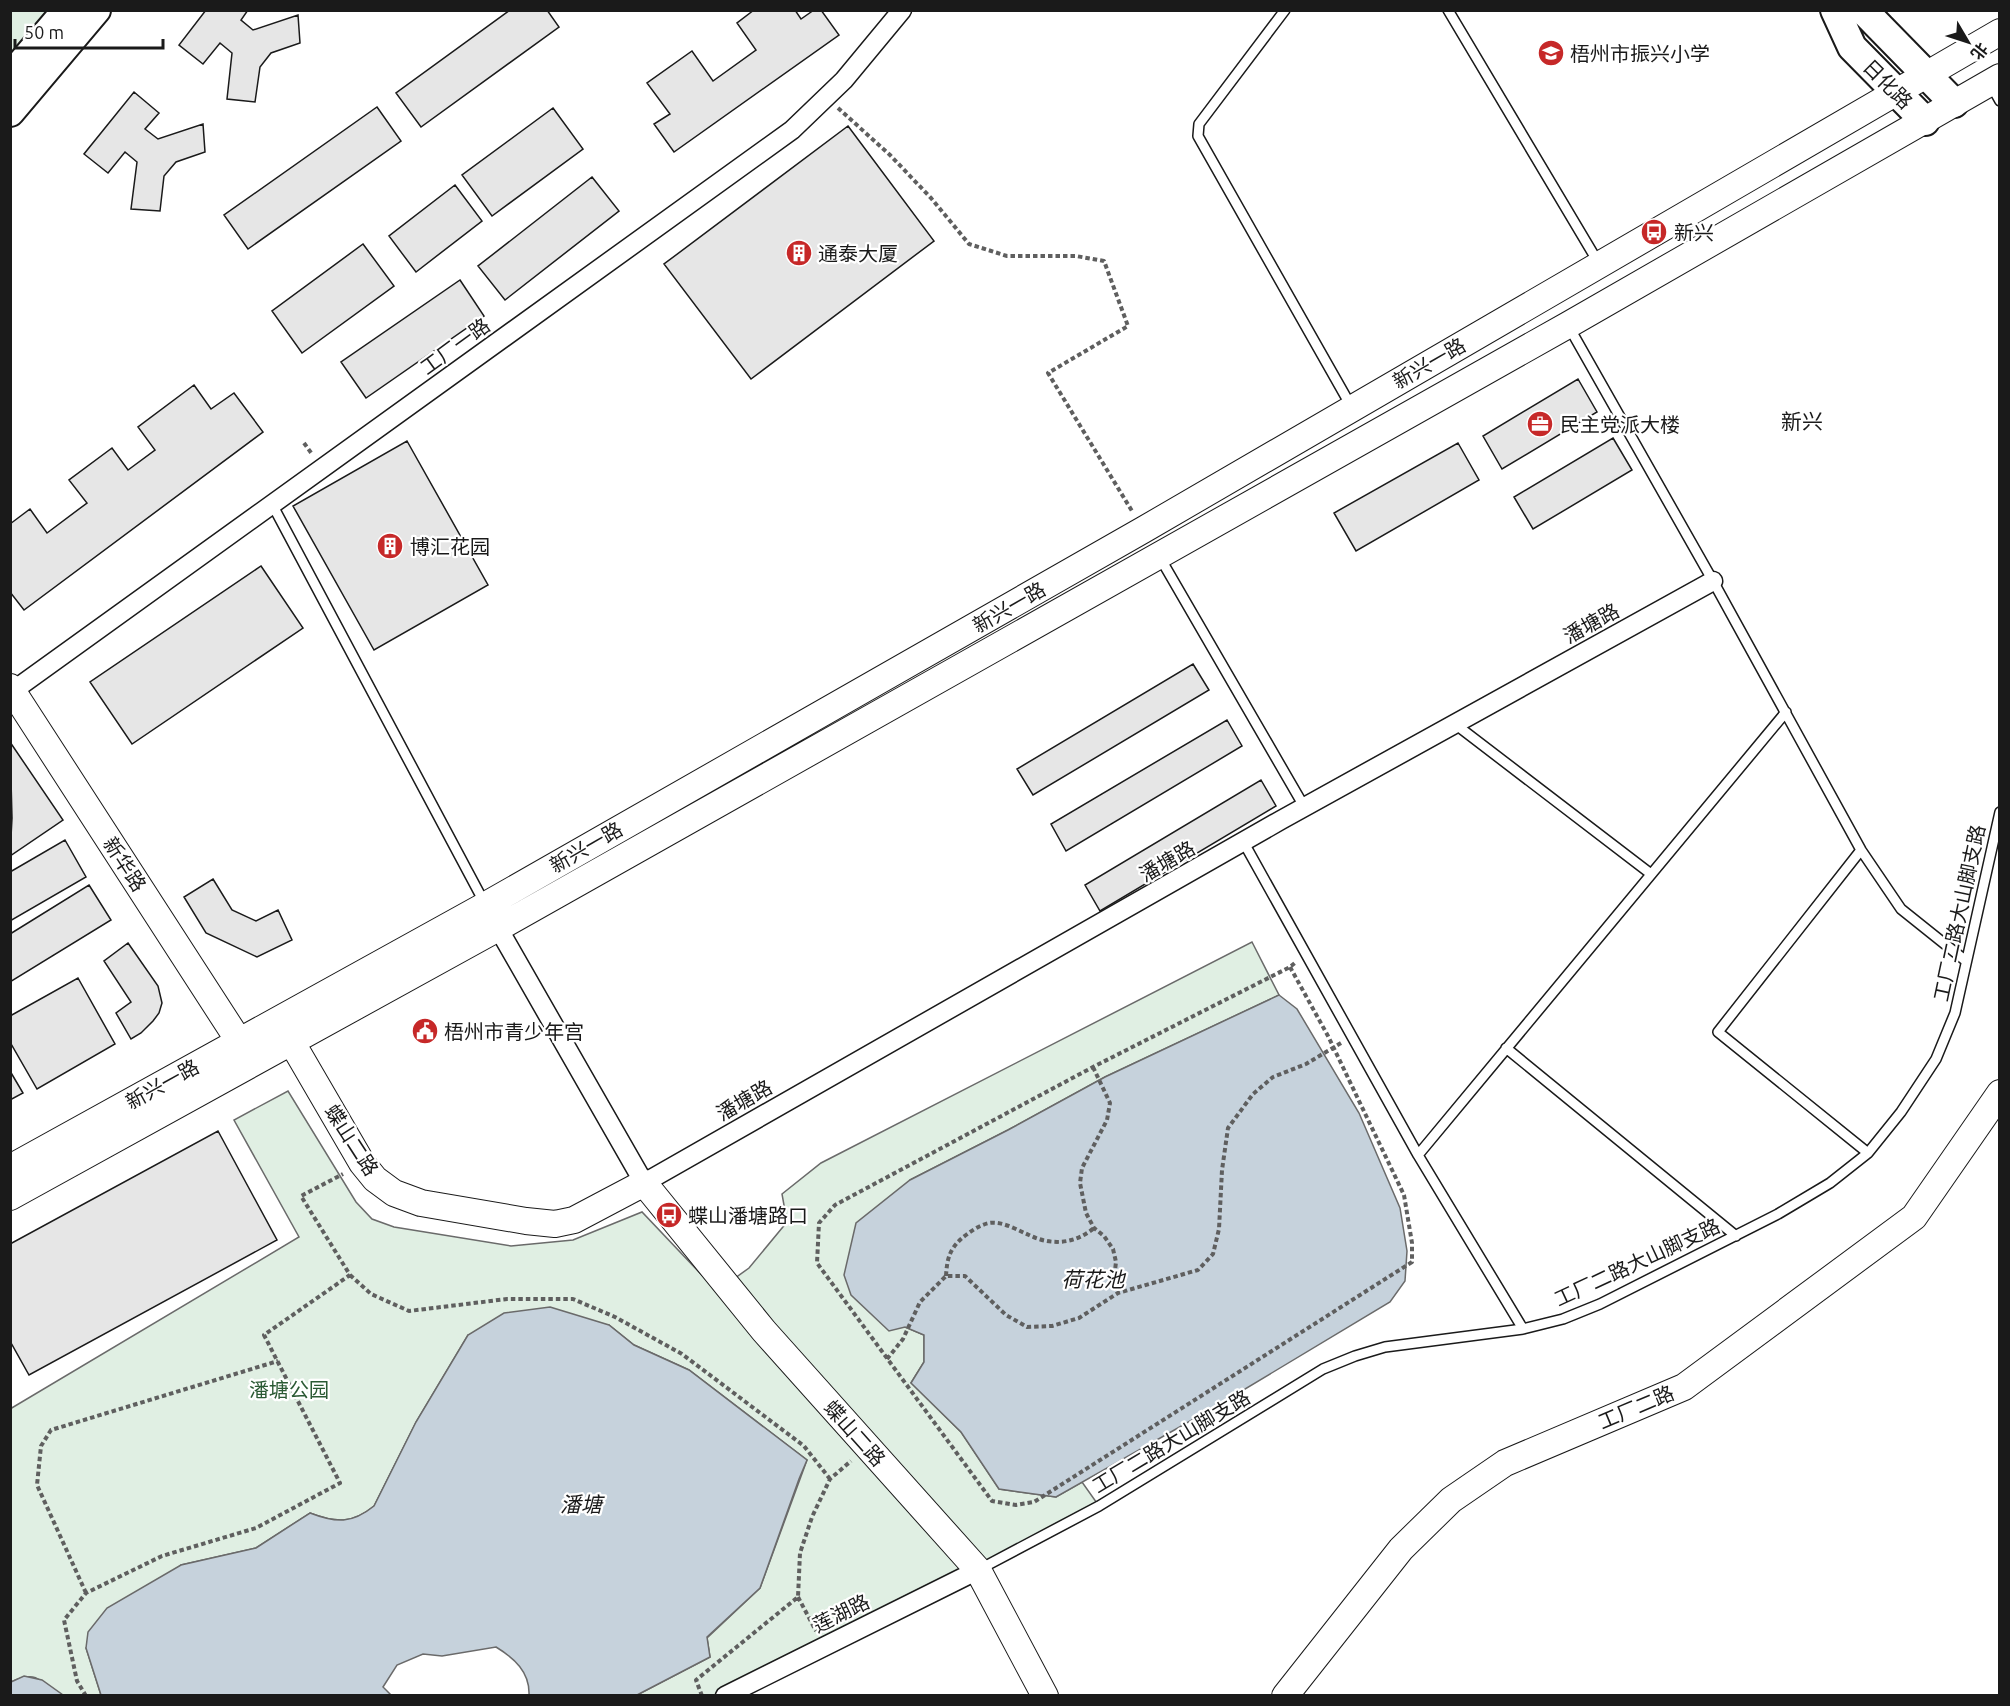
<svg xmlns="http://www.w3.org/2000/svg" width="2010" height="1706" font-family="Ubuntu,'Noto Sans SC',sans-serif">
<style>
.green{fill:#e0efe3;stroke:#6a6a6a;stroke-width:1.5}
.water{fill:#c6d2dc;stroke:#6a6a6a;stroke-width:1.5}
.building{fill:#e6e6e6;stroke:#1a1a1a;stroke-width:1.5}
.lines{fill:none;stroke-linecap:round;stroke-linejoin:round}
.lane-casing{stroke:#1a1a1a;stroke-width:12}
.street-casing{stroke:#1a1a1a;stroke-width:21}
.secondary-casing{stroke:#1a1a1a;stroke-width:28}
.primary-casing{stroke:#1a1a1a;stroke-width:32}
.path{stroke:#5f5f5f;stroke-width:4;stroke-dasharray:4.5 3;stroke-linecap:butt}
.lane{stroke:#fff;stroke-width:9}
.street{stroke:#fff;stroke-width:18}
.secondary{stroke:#fff;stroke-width:26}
.primary{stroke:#fff;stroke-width:28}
.labels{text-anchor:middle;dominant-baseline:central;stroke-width:4.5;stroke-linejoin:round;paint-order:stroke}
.poi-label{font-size:20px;fill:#1a1a1a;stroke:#fff;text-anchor:start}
.street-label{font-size:20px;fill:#1a1a1a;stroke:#fff}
.park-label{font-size:20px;fill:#2b5a34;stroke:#fff}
.neighbourhood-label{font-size:21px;fill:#1a1a1a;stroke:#fff}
.water-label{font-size:21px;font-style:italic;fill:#1a1a1a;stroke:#fff}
</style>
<rect width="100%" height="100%" fill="#fff"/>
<path class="green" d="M11 11H67L11 77Z
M1252 942 1279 995 1105 1077 1008 1130 910 1180 905 1327 924 1335V1362L911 1383 961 1432 999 1489 1056 1497 1082 1482 1099 1506 725 1695H637L710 1657 707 1638 760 1588 807 1460 689 1370 634 1345 609 1325 468 1335 416 1422 374 1506C352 1524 336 1523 310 1513L256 1548 181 1565 86 1648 101 1695C92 1695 70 1698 62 1695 40 1685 40 1668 11 1682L10 1409 299 1237 234 1120 288 1091 356 1202 372 1219 394 1227 511 1246 573 1240 642 1212 717 1291 749 1268 787 1222 782 1194 821 1163Z"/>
<path class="water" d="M1279 995 1297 1009 1359 1113 1400 1208 1407 1251 1405 1281 1390 1302 1215 1407 1056 1497 999 1489 961 1432 911 1383 924 1362V1335L905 1327 889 1331 851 1295 844 1275 856 1223 910 1180 1008 1130 1105 1077Z
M550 1307 609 1325 634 1345 689 1370 807 1460 799 1479 760 1588 707 1637 710 1657 637 1695H529C530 1672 514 1658 496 1647L442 1656 423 1654 397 1665 383 1687 391 1695H101L86 1648 88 1632 107 1608 181 1565 256 1548 310 1513C336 1523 352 1524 374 1506L416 1422 468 1335 504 1313Z
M24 1676 42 1680 63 1695H11V1682Z"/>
<path class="building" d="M206 10H248L241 20 253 30 298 15 300 43 271 53 260 67 255 102 227 99 232 53 220 43 203 64 179 45Z
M510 10H547L559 27 421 127 396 93Z
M754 10H795L801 19 814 10H821L839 35 674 152 654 124 670 114 647 83 692 51 713 81 756 50 737 23Z
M134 92 159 113 145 129 158 139 203 124 205 152 176 162 164 176 160 211 131 209 137 162 125 152 108 173 84 154Z
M377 107 401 141 248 249 224 215Z
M553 108 583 149 492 216 462 175Z
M848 126 934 241 751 379 664 264Z
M592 177 619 211 505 300 478 266Z
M455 185 482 221 416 272 389 236Z
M363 244 394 286 302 353 272 311Z
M460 280 484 316 366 398 341 362Z
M1578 379 1597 412 1502 469 1483 436Z
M194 385 211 409 234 393 263 432 24 610 10 592V524L30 509 47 533 87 503 69 480 112 448 128 470 155 450 138 427Z
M1613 438 1632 470 1533 529 1514 497Z
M407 441 488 585 374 650 293 506Z
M1458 443 1479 480 1356 551 1334 513Z
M261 566 303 628 132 744 90 682Z
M1193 664 1209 690 1033 795 1017 769Z
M1227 720 1242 746 1066 851 1051 824Z
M10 742 63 820 10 856 12 818Z
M1261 780 1276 806 1100 911 1085 885Z
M65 840 86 877 10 921V872Z
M213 879 232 910 256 921 278 910 292 940 257 957 206 933 184 897Z
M89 885 111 920 10 982V934Z
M128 943 158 986 162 1003 159 1013 153 1021 141 1033 131 1039 116 1013 131 1002 104 961Z
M78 978 115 1044 37 1089 10 1042V1016Z
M10 1071 23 1093 10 1100Z
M218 1131 277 1240 29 1375 10 1341V1244Z"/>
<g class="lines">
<defs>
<path id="lane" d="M1285 10 1199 124 1198 136 1351 406
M1448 10 1598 262
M1991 85 2000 101
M1569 327 1713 581 1861 850 1901 909 1966 961
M273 506 484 902
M1159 556 1305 808
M1455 724 1651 874
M1244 843 1418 1155 1523 1329
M1861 850 1718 1032 1868 1153
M1506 1048 1736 1236
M1418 1155 1786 712
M980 1569 1099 1506 1323 1369 1355 1356 1385 1347 1523 1329 1563 1319 1600 1304 1778 1214 1830 1183 1868 1153 1901 1112 1936 1059 1955 1013 2000 812"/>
<path id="street" d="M10 693 792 130 844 80 902 10
M498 928 644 1183 1281 820 1713 581
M725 1696 978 1570"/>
<path id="secondary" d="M10 687 248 1055
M284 1029 362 1163 375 1179 394 1193 421 1203 526 1221 555 1224 574 1220 644 1183 764 1331 978 1570 1045 1696
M10 1168 486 905 1143 530 2000 32
M10 1197 498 928 1568 325 2000 77
M1285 1696 1401 1549 1451 1500 1505 1463 1684 1387 1914 1217 2000 1093"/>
<path id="primary" d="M1835 10 1852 47 1925 121
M1863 10 1954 103
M10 77 67 10
M10 112 96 10"/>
</defs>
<use href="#lane" class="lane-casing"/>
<use href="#street" class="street-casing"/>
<use href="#secondary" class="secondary-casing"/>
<use href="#primary" class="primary-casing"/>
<path class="path" d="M838 108 890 155 931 198 969 244 1007 256H1076L1104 261 1128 326 1048 373 1132 511
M304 443 312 454
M1290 967 1328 1036 1404 1195 1412 1243V1262L1034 1502 1016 1505 992 1501 817 1263 819 1223 835 1205 1093 1067 1290 967 1296 962
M1093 1067 1110 1103 1107 1120 1082 1168 1080 1183 1086 1213 1094 1228 1104 1236 1113 1249 1116 1262 1114 1279 1118 1293
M350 1275 371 1294 409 1311 507 1299H573L615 1317 682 1354 804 1446 830 1479
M946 1276C947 1260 949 1250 961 1239 968 1233 979 1225 989 1223 1003 1221 1017 1230 1029 1235 1051 1246 1075 1244 1094 1228
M887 1359 903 1339 920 1302 946 1276H965L1006 1315 1027 1327 1052 1326 1079 1318 1118 1293 1198 1270 1213 1254 1219 1229 1222 1170 1228 1128 1253 1094 1273 1077 1306 1064 1341 1043
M86 1593 37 1485 41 1446 51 1430 278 1361
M798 1597 816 1631
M86 1696 77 1681 64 1620 86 1593 162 1556 256 1528 340 1483 264 1335 350 1275 301 1196 343 1174
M702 1696 696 1680 798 1597 800 1553 812 1517 830 1479 851 1461"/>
<use href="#lane" class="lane"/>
<use href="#street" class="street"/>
<use href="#secondary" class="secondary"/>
<use href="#primary" class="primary"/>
</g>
<defs>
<symbol id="school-disc" viewBox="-11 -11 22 22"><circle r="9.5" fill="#c62828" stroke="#fff"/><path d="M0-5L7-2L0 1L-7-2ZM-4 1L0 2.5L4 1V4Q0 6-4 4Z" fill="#fff"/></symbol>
<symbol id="bus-disc" viewBox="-11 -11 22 22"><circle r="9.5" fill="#c62828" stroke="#fff"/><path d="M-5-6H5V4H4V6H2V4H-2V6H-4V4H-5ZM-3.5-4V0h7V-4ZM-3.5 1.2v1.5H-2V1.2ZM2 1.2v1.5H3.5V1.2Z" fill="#fff"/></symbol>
<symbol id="building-disc" viewBox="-11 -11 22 22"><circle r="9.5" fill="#c62828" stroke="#fff"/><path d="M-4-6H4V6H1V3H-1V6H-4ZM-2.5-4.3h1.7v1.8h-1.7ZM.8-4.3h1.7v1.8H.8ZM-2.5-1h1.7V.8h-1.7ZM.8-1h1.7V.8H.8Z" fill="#fff"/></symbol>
<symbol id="office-disc" viewBox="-11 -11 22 22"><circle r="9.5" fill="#c62828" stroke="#fff"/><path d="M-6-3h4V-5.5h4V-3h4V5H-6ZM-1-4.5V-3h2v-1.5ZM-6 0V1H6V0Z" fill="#fff"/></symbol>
<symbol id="civic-disc" viewBox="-11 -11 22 22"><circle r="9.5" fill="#c62828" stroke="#fff"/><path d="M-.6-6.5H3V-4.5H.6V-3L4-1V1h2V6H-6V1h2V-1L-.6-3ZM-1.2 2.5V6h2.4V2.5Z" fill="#fff"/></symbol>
</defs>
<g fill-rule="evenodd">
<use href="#school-disc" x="1536" y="38" width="30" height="30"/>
<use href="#bus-disc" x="1639" y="217" width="30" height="30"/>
<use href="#building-disc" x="784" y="238" width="30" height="30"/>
<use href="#office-disc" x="1525" y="409" width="30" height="30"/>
<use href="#building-disc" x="375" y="531" width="30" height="30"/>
<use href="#civic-disc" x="410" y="1016" width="30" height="30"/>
<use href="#bus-disc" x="654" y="1200" width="30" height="30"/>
</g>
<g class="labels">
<g class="poi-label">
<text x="1570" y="53">梧州市振兴小学</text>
<text x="1674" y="232">新兴</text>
<text x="818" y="253">通泰大厦</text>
<text x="1560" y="424">民主党派大楼</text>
<text x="410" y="546">博汇花园</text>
<text x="444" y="1031">梧州市青少年宫</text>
<text x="688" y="1215">蝶山潘塘路口</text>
</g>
<g class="street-label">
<text transform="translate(1888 84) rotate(45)">日化路</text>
<text transform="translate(455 346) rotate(-36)">工厂一路</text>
<text transform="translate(1429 363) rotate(-30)">新兴一路</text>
<text transform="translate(1009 607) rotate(-30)">新兴一路</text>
<text transform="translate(1591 623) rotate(-29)">潘塘路</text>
<text transform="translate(586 847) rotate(-30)">新兴一路</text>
<text transform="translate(1167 861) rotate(-30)">潘塘路</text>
<text transform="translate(125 864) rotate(57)">新华路</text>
<text transform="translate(1959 913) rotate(-78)">工厂二路大山脚支路</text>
<text transform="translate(162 1084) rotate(-29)">新兴一路</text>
<text transform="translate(744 1100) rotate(-30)">潘塘路</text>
<text transform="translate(352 1140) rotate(57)">蝶山二路</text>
<text transform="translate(1637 1262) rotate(-25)">工厂二路大山脚支路</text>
<text transform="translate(1636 1407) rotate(-23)">工厂二路</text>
<text transform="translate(855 1433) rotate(48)">蝶山二路</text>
<text transform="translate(1171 1441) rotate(-31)">工厂二路大山脚支路</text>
<text transform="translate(841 1613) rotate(-26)">莲湖路</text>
</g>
<g class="park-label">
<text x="289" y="1389">潘塘公园</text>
</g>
<g class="neighbourhood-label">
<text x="1802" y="421">新兴</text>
</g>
<g class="water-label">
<text x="1093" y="1279">荷花池</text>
<text x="581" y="1504">潘塘</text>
</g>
</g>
<rect width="2010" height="1706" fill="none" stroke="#1a1a1a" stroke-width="24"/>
<g transform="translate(1968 42) rotate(129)" stroke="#ffffff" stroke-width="4.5" paint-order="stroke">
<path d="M0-4.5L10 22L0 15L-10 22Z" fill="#1a1a1a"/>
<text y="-9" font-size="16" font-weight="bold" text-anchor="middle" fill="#1a1a1a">北</text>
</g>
<path d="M15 39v9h148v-9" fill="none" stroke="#1a1a1a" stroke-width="3"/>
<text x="24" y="39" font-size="18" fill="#1a1a1a" stroke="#ffffff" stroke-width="4.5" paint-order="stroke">50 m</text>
</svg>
